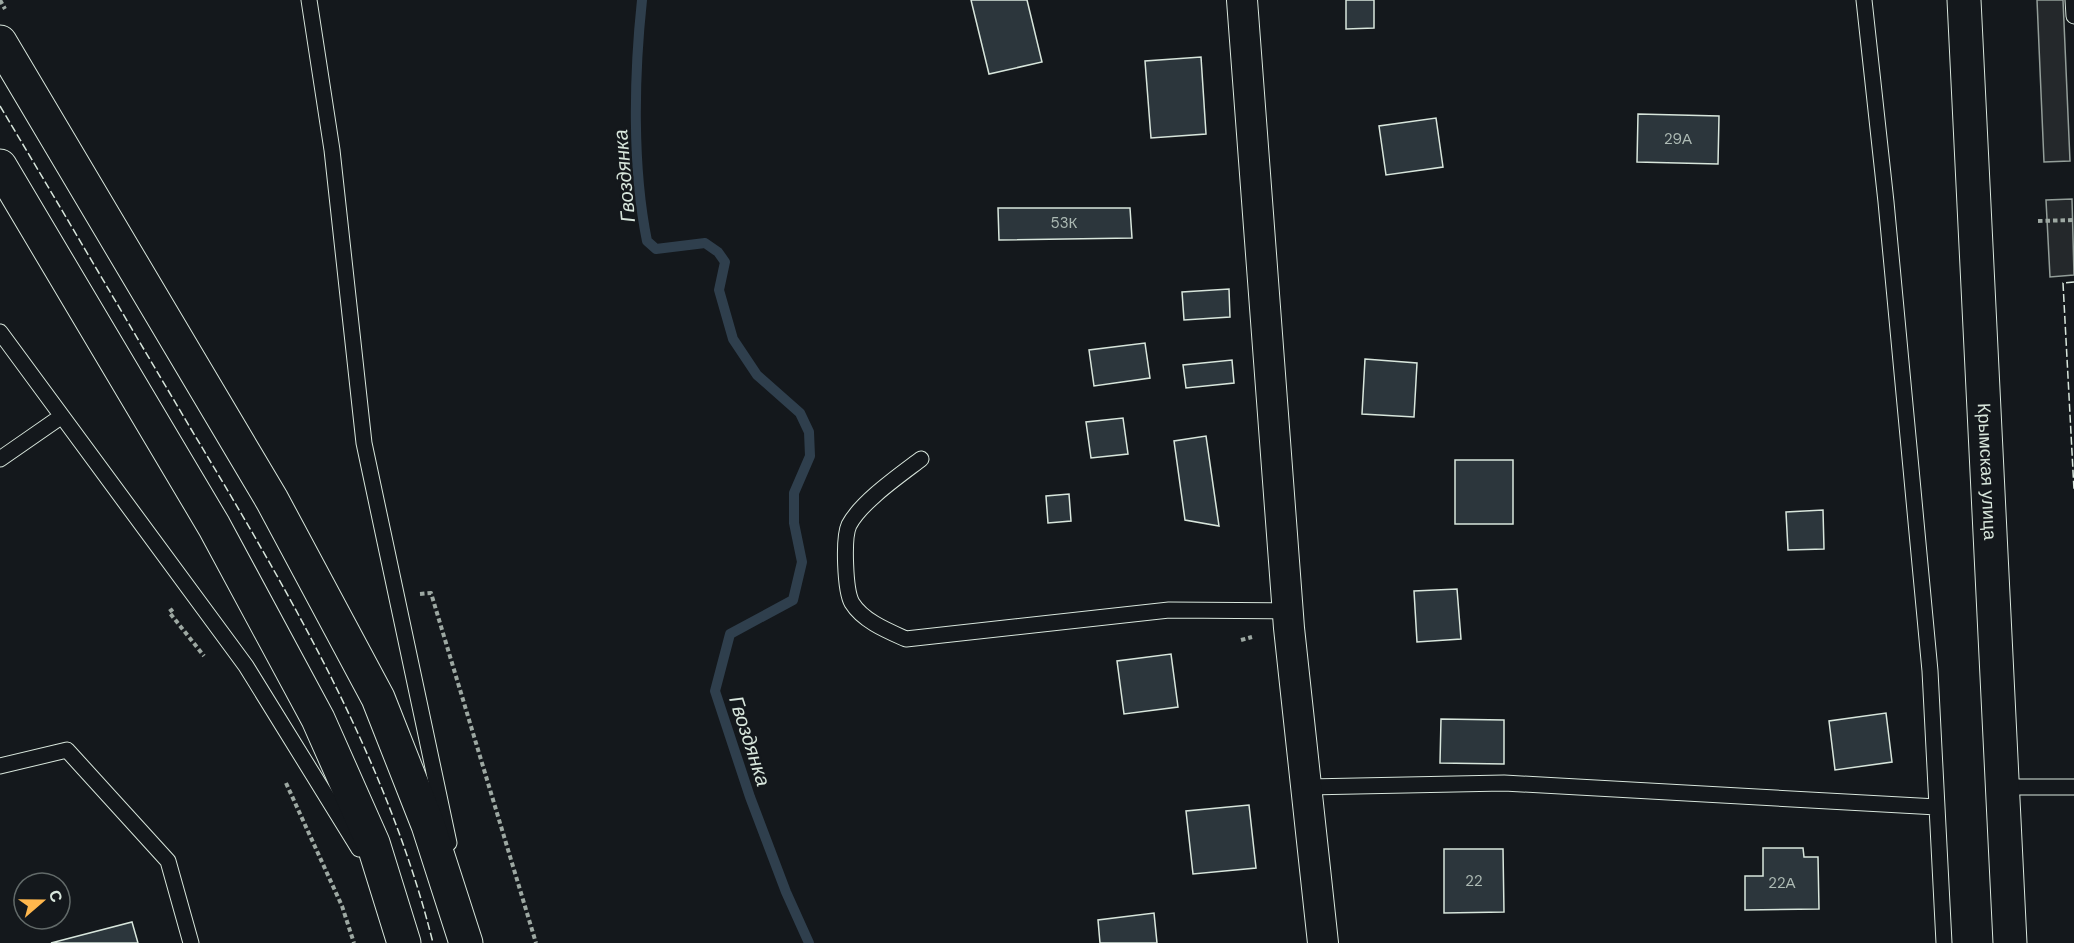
<svg xmlns="http://www.w3.org/2000/svg" width="2074" height="943" font-family="'DM Sans',sans-serif">
<style>
.parking{fill:#24282b;stroke:#939e99;stroke-width:1.5}
.lines{fill:none;stroke-linecap:round;stroke-linejoin:round}
.stream{stroke:#2f3f4d;stroke-width:10}
.building{fill:#2c363c;stroke:#d8e6dc;stroke-width:1.5}
.service-casing{stroke:#d8e6dc;stroke-width:17}
.minor-casing{stroke:#d8e6dc;stroke-width:32}
.tertiary-casing{stroke:#d8e6dc;stroke-width:35}
.path{stroke:#9da8a2;stroke-width:4;stroke-dasharray:4.5 3;stroke-linecap:butt}
.service{stroke:#14181c;stroke-width:15}
.minor{stroke:#14181c;stroke-width:30}
.tertiary{stroke:#14181c;stroke-width:33}
.fence{stroke:#d8e6dc;stroke-width:1.5;stroke-dasharray:8 3;stroke-linecap:butt}
.labels{text-anchor:middle;dominant-baseline:central;stroke-width:4.5;stroke-linejoin:round;paint-order:stroke}
.number-label{font-size:15px;fill:#adbab4}
.street-label{font-size:18px;fill:#d8e6dc;stroke:#14181c}
.water-label{font-size:20px;font-style:italic;fill:#d8e6dc;stroke:#14181c}
</style>
<rect width="100%" height="100%" fill="#14181c"/>
<path class="parking" d="M2037 0H2063L2070 161 2044 162Z
M2072 199 2074 275 2050 277 2046 200Z"/>
<g class="lines">
<path class="stream" d="M642 0C634 75 632 167 647 241L656 249 705 243 718 252 725 262 719 290 733 339 757 375 800 413 809 432 810 456 794 493V523L802 562 793 600 730 634 715 691 750 797 786 892 809 943"/>
</g>
<path class="building" d="M971 0H1027L1042 62 989 74Z
M1346 0H1374V28L1346 29Z
M1201 57 1206 134 1151 138 1145 61Z
M1638 114 1719 116 1718 164 1637 162Z
M1436 118 1443 167 1386 175 1379 126Z
M998 208H1130L1132 238 999 240Z
M1229 289 1230 317 1184 320 1182 292Z
M1145 343 1150 378 1094 386 1089 350Z
M1365 359 1417 363 1414 417 1362 414Z
M1232 360 1234 383 1186 388 1183 365Z
M1123 418 1128 454 1091 458 1086 422Z
M1206 436 1219 526 1185 520 1174 441Z
M1455 460H1513V524H1455Z
M1069 494 1071 521 1048 523 1046 496Z
M1823 510 1824 549 1788 550 1786 512Z
M1457 589 1461 639 1417 642 1414 591Z
M1171 654 1178 707 1124 714 1117 661Z
M1886 713 1892 762 1835 770 1829 721Z
M1441 719 1504 720V764L1440 763Z
M1249 805 1256 868 1193 874 1186 811Z
M1763 848H1803L1804 857H1818L1819 909 1745 910V876H1763Z
M1444 849H1503L1504 912 1444 913Z
M1154 913 1157 943H1100L1098 920Z
M132 922 138 943H51Z"/>
<g class="lines">
<defs>
<path id="service" d="M309 0 332 150 364 443 449 843
M1864 0 1886 202 1930 671 1944 943
M2073 0 2074 16
M0 332 246 666 359 849
M0 459 62 416
M921 459C900 475 861 502 849 525 843 538 845 591 852 603 863 621 888 631 906 639L1169 610 1288 611
M0 766 67 750 168 861 191 943
M1308 787 1504 783 1937 807
M2005 787H2074"/>
<path id="minor" d="M1242 0 1289 628 1323 943"/>
<g id="tertiary">
<path id="s1" d="M1964 0 2010 943"/>
<path d="M0 42 272 500 378 698 428 825 466 943"/>
<path d="M0 166 214 526 318 719 373 843 404 943"/>
</g>
</defs>
<use href="#service" class="service-casing"/>
<use href="#minor" class="minor-casing"/>
<use href="#tertiary" class="tertiary-casing"/>
<path class="path" d="M0 0 5 9
M2038 221 2074 220
M420 594 431 593 536 943
M173 609 169 612 204 656
M1241 640 1252 637
M286 783 342 906 354 943"/>
<use href="#service" class="service"/>
<use href="#minor" class="minor"/>
<use href="#tertiary" class="tertiary"/>
<path class="fence" d="M0 106C64 213 127 321 191 429 288 591 387 758 433 943
M2074 282 2063 283 2074 490"/>
</g>
<g class="labels">
<g class="number-label">
<text x="1678" y="139">29А</text>
<text x="1064" y="223">53К</text>
<text x="1474" y="881">22</text>
<text x="1782" y="883">22А</text>
</g>
<g class="street-label">
<text stroke="none"><textPath href="#s1" startOffset="472">Крымская улица</textPath></text>
</g>
<g class="water-label">
<text transform="translate(624 176) rotate(-95)">Гвоздянка</text>
<text transform="translate(750 741) rotate(72)">Гвоздянка</text>
</g>
</g>
<g transform="translate(42 901) rotate(70)"><circle r="28" fill="#14181c" stroke="#626a69" stroke-width="1.5"/>
<path d="M0-4.5L10 22L0 15L-10 22Z" fill="#ffb74d"/>
<text y="-9" font-size="16" font-weight="bold" text-anchor="middle" fill="#d8e6dc">С</text>
</g>
</svg>
